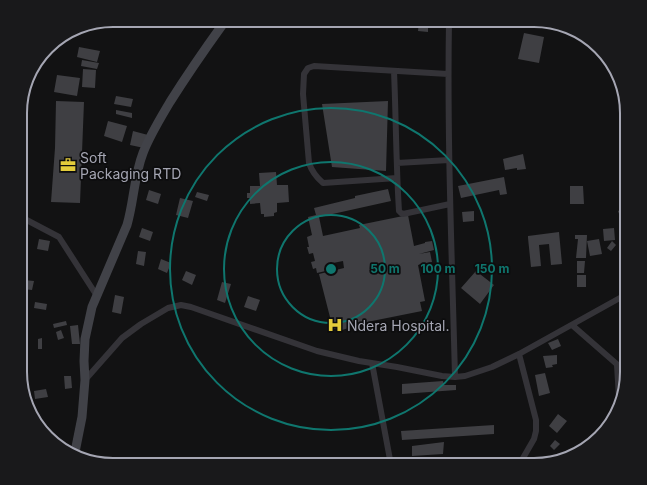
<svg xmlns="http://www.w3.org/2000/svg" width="647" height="485" font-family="Inter,sans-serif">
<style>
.building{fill:#3f3f43}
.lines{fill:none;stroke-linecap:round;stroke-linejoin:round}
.street{stroke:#343338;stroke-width:6}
.secondary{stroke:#414248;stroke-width:9}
.ring{fill:none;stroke:#0f766e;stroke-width:2}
.labels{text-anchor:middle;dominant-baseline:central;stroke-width:3.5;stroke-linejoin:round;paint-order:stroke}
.poi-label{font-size:14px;fill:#a5a6b3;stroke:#0d0d0e;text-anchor:start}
.rim{fill:none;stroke:#a5a6b3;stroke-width:2}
.centre{fill:#0f766e;stroke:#0d0d0e;stroke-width:2}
.ring-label{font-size:12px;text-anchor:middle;font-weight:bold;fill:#0f766e;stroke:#0d0d0e;stroke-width:3.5;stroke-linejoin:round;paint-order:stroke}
</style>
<rect width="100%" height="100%" fill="#121213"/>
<path class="building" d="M419 21H428V32L418 31Z
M524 33 544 37 539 63 518 59Z
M60 38 58 48 50 46 52 43Z
M79 47 100 51 97 62 77 57Z
M82 60 99 63 97 69 81 66Z
M83 69 96 70 95 88 82 87Z
M57 75 80 78 77 96 54 92Z
M116 96 133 99 131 107 114 104Z
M56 101 84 102 80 203 51 202 55 148Z
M388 101 386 171 332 167 322 104Z
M116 110 132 113V118L116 114Z
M108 121 127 126 122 142 104 136Z
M133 131 148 135 144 148 130 145Z
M523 154 526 169 517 170V168L505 170 503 159Z
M276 172 277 185H288L289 202 277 203V212L274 213V216L264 217V214H261L260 203 250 204V198H247V193H250V186H260L259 173Z
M504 177 507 194 500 195 499 190 461 198 458 186Z
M570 186H583L584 204H570Z
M388 189 391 201 319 217 323 236 360 228 359 225 408 215 414 246 425 243V242L432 241 434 250 419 254 430 252 432 262 418 265 425 301 420 302 422 311 367 322 366 325 359 327V325L342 330 341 327 333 329 319 274 344 268 343 261 333 263 334 269 317 273 316 268 313 269 311 262 315 261 313 253 309 254 307 247H309L307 237 312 235 308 217 316 215 314 208 355 198V196Z
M149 190 161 194 158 204 146 200Z
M197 192 209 195 207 201 195 197Z
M180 198 193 201 188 218 176 215Z
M627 207V216L621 219 618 211Z
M474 211V221L463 222 462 212Z
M142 228 153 232 150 241 139 237Z
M614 228 615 240 604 241 603 229Z
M559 232 562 264 551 265 549 244 539 245 541 266 531 267 528 238V236Z
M575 235H587L586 258H576L578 239H575Z
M39 239 50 241 48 251 37 249Z
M599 239 602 254 590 256 587 241Z
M612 241 616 245 611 251 607 248Z
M138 251 146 252 144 266 136 264Z
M161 259 171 263 167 273 158 269Z
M577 261H585L584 273H577Z
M186 271 196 275 192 285 182 280Z
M476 271 494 285 480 304 461 288Z
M577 275H586V287H577Z
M24 280 34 281 32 290 23 289Z
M222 282 231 284 225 303 217 300Z
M115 295 124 297 121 314 112 312Z
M248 296 260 300 256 311 244 307Z
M35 302 47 304 46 310 34 308Z
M66 321 67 325 54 328 53 324Z
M78 325 80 344H72L70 326Z
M61 330 64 338 58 340 56 332Z
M42 338V349H38V339Z
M558 339 561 346 552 350 548 343Z
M557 355V364L552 365 553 367 546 368 543 356Z
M545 373 550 393 539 396 535 375Z
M64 376H71L72 388 65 389Z
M443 381 444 385H456V390L402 394V384Z
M46 389 48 397 35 399 34 391Z
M558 414 567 421 557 433 549 426Z
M494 425V434L402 440 401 431Z
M605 426 606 429 604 433 601 435 599 428Z
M555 440 560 444 554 450 550 446Z
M444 442 443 454 412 456V446Z
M573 449 576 455 564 458 562 455Z
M420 460 421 465H404V464Z"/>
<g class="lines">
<path class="street" d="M449 21C447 140 452 258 455 377
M394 71C396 117 396 164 399 211L401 213 403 214 450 204
M397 163 449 160
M397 178 323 183C316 177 312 172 309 163L303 94 304 74 308 68 314 66 448 74
M21 217 59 237 97 296
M572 325 627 373
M372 363 391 465
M617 365 619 398
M85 380 122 338 141 324 168 308 181 305 191 307 317 351 359 361 397 367 442 376 455 377 465 376 492 367 519 354 627 294
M519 465 534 439 536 431V420L519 354"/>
<path class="secondary" d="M75 452 82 417 85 380 84 361 85 339 92 307 127 225C134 201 134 176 143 153 150 135 160 119 170 102 187 75 205 49 223 24"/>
</g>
<g class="ring">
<circle cx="331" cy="269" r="54"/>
<circle cx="331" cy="269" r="107"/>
<circle cx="331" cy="269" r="161"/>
</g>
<defs>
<symbol id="office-bare" viewBox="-9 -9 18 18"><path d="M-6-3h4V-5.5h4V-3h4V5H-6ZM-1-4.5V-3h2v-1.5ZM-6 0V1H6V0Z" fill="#e3cc3b" stroke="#0d0d0e" stroke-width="2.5" paint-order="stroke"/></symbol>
<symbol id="hospital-bare" viewBox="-9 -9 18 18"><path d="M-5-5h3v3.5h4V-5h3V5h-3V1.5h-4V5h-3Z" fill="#e3cc3b" stroke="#0d0d0e" stroke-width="2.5" paint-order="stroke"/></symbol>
</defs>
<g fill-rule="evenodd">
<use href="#office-bare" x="57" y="154" width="22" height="22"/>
<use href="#hospital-bare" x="324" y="314" width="22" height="22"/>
</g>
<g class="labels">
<g class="poi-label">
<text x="80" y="157">Soft<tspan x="80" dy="16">Packaging RTD</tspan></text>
<text x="347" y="325">Ndera Hospital.</text>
</g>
</g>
<path d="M0 0H647V485H0ZM113 27H534A86 86 0 0 1 620 113V372A86 86 0 0 1 534 458H113A86 86 0 0 1 27 372V113A86 86 0 0 1 113 27Z" fill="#19191b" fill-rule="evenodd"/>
<path class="rim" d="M113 27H534A86 86 0 0 1 620 113V372A86 86 0 0 1 534 458H113A86 86 0 0 1 27 372V113A86 86 0 0 1 113 27Z"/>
<circle cx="331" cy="269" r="6" class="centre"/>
<g class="ring-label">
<text x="385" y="273">50 m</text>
<text x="438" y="273">100 m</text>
<text x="492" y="273">150 m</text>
</g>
</svg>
